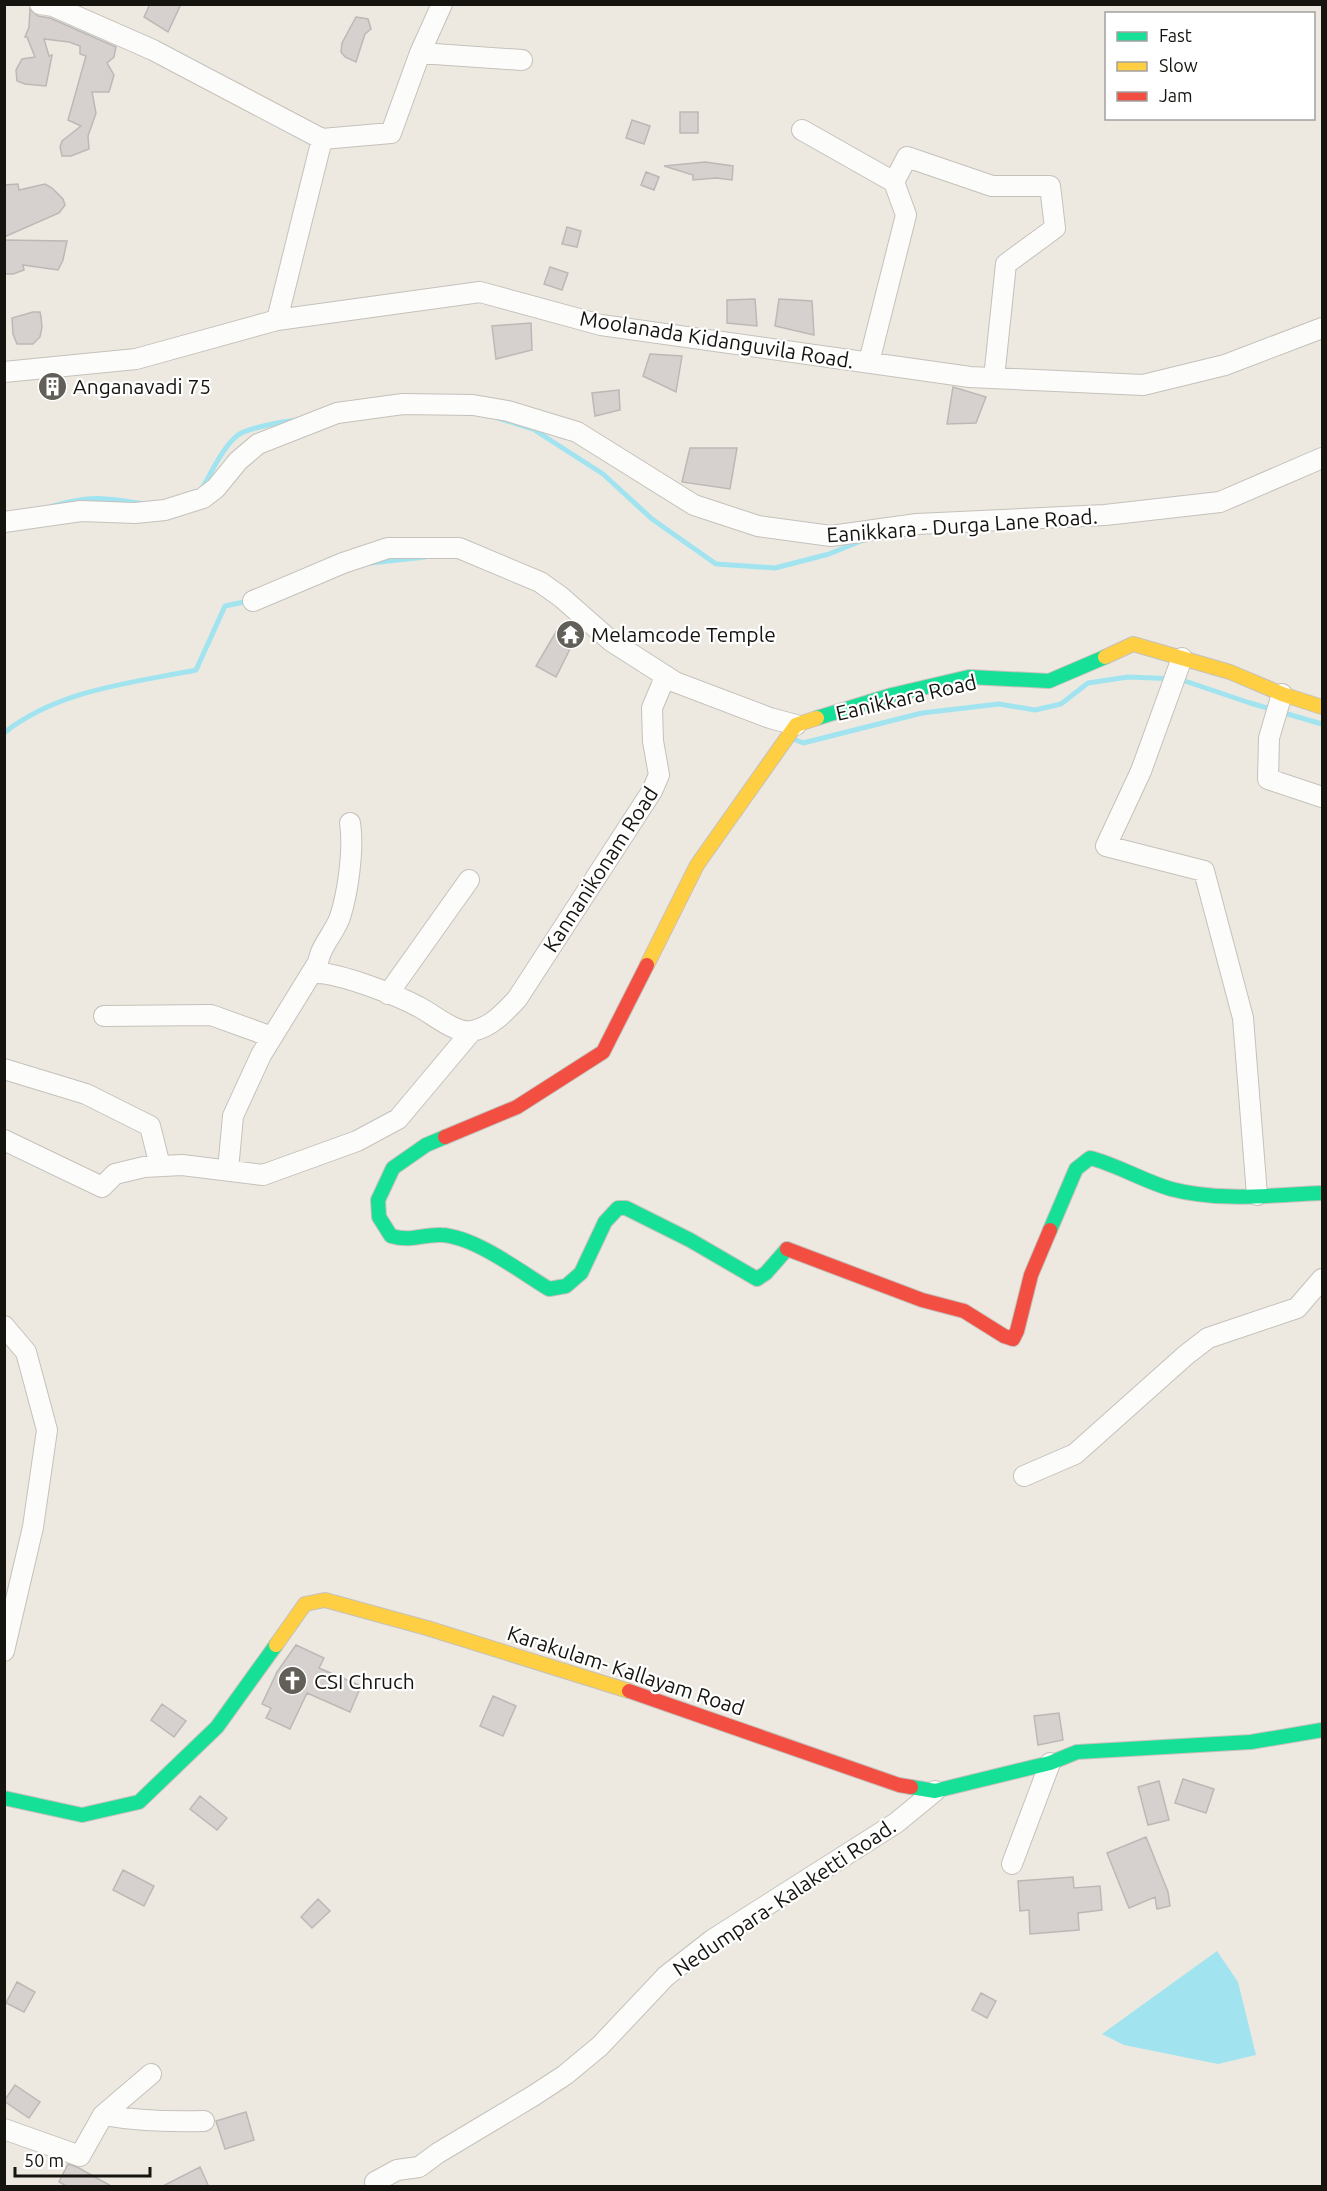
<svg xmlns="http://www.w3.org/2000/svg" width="1327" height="2191" font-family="Ubuntu,sans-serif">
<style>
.water{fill:#a1e4f0}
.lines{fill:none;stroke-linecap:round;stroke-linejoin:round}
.stream{stroke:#a1e4f0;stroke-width:5}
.building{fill:#d6d1cf;stroke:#bcb8b6;stroke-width:1.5}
.street-casing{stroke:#c5c1bb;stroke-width:22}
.fast-casing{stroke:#c5c1bb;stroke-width:16}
.slow-casing{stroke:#c5c1bb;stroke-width:16}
.jam-casing{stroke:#c5c1bb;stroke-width:16}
.street{stroke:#fcfcfa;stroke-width:20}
.fast{stroke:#16e098;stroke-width:14}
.slow{stroke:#ffcf43;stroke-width:14}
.jam{stroke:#f24e42;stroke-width:14}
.labels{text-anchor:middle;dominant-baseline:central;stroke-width:4.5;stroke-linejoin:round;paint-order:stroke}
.street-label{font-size:21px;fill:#16140f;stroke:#fff}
.poi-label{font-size:21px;fill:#16140f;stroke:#fff;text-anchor:start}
</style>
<rect width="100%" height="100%" fill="#ede9e1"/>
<path class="water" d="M1217 1951 1238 1982 1256 2055 1218 2064 1124 2045 1102 2034Z"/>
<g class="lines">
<path class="stream" d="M498 418 533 429 603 474 652 519 716 564 775 568 829 554 866 539
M201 490C211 474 223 446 238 435 247 428 286 421 298 420
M53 506C92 495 105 498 144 504
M371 563 425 557
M4 733C58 690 131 683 196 670L225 606 249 601
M796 740 803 743 922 713 999 704 1035 710 1061 704 1088 683 1128 677 1179 679 1250 703 1322 724"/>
</g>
<path class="building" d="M150 4H181L168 32 144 17Z
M30 9 38 16 50 18 116 47 114 57 107 63 114 75 109 92H92L96 113 88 136 89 149 71 156H62L60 147 62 141 81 126 68 120 86 56 80 54V46L69 42 44 39 49 56 52 55 46 86 25 84 17 81 16 70 22 59 35 57 27 37H25L29 27Z
M356 17 368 19 371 29 365 34 356 62 345 57 341 52 342 43Z
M680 112H698V133H680Z
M632 120 650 126 644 144 626 138Z
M705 162 733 166 732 180 716 178 693 180V175L664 166Z
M646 172 659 177 654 190 641 185Z
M18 184 19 190 45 184 52 188 63 199 65 205 59 213 4 237V185Z
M567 227 581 231 577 247 562 244Z
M4 240 67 241 63 260 58 270 23 265 24 270 13 274H4Z
M550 267 568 273 562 290 544 284Z
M755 299 757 326 727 323V300Z
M779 299 812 301 814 335 775 326Z
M33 312H40L41 317 42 327 40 337 33 344H17L13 334 12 318Z
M531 323 532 350 496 359 492 326Z
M650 354 682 356 676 392 643 376Z
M63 378V392L42 393V380Z
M953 387 986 397 976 423 947 424Z
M619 390 620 410 595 416 592 393Z
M690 448H737L730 489 682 482Z
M560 625 577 635 556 677 536 666Z
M296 1645 324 1658 319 1668 361 1686 350 1712 307 1693 290 1729 266 1718 271 1708 262 1704 277 1672Z
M493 1696 516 1706 503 1736 480 1726Z
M162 1704 186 1721 174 1737 151 1720Z
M1059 1713 1063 1740 1038 1745 1034 1716Z
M1183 1779 1214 1789 1206 1813 1175 1803Z
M1159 1781 1169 1820 1148 1825 1138 1787Z
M200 1796 227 1818 217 1830 190 1809Z
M1146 1837 1168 1892 1170 1906 1157 1909 1155 1897 1129 1908 1107 1853Z
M123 1870 154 1886 144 1906 113 1890Z
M1073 1877 1074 1888 1100 1886 1102 1910 1078 1913 1079 1930 1030 1934 1029 1910 1020 1911 1018 1881Z
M318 1899 330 1911 312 1928 301 1917Z
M17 1982 35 1992 24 2012 6 2003Z
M981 1993 996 2001 987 2018 972 2010Z
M15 2085 40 2102 29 2118 4 2101Z
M246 2112 254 2140 225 2149 216 2121Z
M68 2164 77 2167 113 2187H68L59 2182Z
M200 2167 209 2187H161Z"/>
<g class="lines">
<defs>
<path id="street" d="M40 4 53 6 153 50 322 139 391 133 420 53
M442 4 420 53 522 60
M802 130 894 182 906 215 869 362
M894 182 907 157 992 186H1050L1055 228 1006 264 994 378
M277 320 322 139
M4 372 136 359 277 320 480 292 601 325 970 377 1143 385 1225 365 1322 328
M4 522 81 511 135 513 165 510 203 498 216 488 238 461 258 444 337 413 403 404 473 405 508 411 577 432 694 505 758 526 831 536 917 524 1105 515 1220 502 1322 458
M253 601 343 563 388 548H459L540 582 561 597 611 641 675 682 770 718 796 725
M1182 658 1141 771 1106 846 1204 871 1243 1018 1257 1195
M1282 694 1269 738 1268 779 1322 797
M350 823C354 848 348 893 340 917 333 937 315 950 318 973 342 974 397 995 419 1007 433 1014 455 1034 472 1031 490 1028 505 1012 517 999L652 791 659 775 653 741 652 708 665 677
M388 994 469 880
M104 1016 211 1015 272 1037
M4 1069 86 1094 150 1126 160 1166
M4 1140 102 1187 115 1174 144 1167 182 1165 263 1175 357 1141 398 1119 471 1032
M228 1170 233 1116 261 1055 317 964
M4 1326 26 1352 47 1430 33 1527 4 1651
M1024 1476 1075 1454 1186 1355 1208 1338 1297 1308 1322 1279
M1012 1864 1050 1763
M103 2115C137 2121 169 2122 204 2121
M4 2129 80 2156 103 2115 151 2074
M376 2186 375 2182 397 2170 419 2167 438 2153 533 2096 565 2075 600 2046 666 1976 712 1940 896 1823 935 1791"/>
<path id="fast" d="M817 718 892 695 969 677 1049 681 1105 657
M445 1137 426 1145 393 1168 378 1200 379 1217 391 1236C413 1242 422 1234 441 1235 474 1236 521 1272 549 1289L566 1286 581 1273 605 1222 618 1208H626L690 1240 757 1279 766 1273 787 1249
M1050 1230 1076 1169 1090 1158C1118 1165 1143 1181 1171 1189 1220 1202 1273 1195 1322 1193
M911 1787 935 1791 1050 1763 1077 1752 1251 1742 1322 1730
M4 1798 82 1815 139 1802 217 1727 276 1645"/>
<path id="slow" d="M1105 657 1133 644 1230 672 1282 694 1322 707
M647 965 697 865 796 725 817 718
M276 1645 305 1604 325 1600 427 1628 629 1691"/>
<path id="jam" d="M445 1137 517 1107 603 1052 647 965
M787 1249 922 1300 964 1311 1004 1336 1013 1339 1017 1331 1031 1275 1050 1230
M629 1691 899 1785 911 1787"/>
</defs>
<use href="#street" class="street-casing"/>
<use href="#fast" class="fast-casing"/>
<use href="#slow" class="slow-casing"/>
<use href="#jam" class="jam-casing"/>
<use href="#street" class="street"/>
<use href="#fast" class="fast"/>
<use href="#slow" class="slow"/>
<use href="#jam" class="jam"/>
</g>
<defs>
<symbol id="building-disc" viewBox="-11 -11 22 22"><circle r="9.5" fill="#615f58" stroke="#fff"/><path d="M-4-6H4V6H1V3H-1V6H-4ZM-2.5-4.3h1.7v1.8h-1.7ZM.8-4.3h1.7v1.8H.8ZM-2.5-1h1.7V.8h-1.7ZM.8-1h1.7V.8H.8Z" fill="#fff"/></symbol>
<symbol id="temple-disc" viewBox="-11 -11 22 22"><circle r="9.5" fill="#615f58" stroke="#fff"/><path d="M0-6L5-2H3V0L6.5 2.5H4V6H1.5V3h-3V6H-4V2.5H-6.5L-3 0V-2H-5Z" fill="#fff"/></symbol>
<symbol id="church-disc" viewBox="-11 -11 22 22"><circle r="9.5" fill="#615f58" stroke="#fff"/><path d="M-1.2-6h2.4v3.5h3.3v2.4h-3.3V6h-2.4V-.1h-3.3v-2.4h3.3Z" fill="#fff"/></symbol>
</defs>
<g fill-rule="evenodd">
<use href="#building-disc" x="36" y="370" width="33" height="33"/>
<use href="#temple-disc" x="554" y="618" width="33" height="33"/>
<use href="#church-disc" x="276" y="1664" width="33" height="33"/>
</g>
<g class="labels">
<g class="street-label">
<text transform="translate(717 339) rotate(9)">Moolanada Kidanguvila Road.</text>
<text transform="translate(962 525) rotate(-4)">Eanikkara - Durga Lane Road.</text>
<text transform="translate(906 697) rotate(-13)">Eanikkara Road</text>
<text transform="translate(600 869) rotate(-57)">Kannanikonam Road</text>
<text transform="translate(626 1670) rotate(18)">Karakulam- Kallayam Road</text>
<text transform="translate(784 1897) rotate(-34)">Nedumpara- Kalaketti Road.</text>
</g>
<g class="poi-label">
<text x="73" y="386">Anganavadi 75</text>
<text x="591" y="634">Melamcode Temple</text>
<text x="314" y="1681">CSI Chruch</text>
</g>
</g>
<rect width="1327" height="2191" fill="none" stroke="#16140f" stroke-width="12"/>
<rect x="1105" y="12" width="210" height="108" fill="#ffffff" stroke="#a2a19f" stroke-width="1.5"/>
<rect x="1117" y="32" width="30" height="9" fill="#16e098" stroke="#a2a19f" stroke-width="1.5"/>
<text x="1159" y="42" font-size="18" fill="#16140f">Fast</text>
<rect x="1117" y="62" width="30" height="9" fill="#ffcf43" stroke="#a2a19f" stroke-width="1.5"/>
<text x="1159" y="72" font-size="18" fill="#16140f">Slow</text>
<rect x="1117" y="92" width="30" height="9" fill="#f24e42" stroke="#a2a19f" stroke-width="1.5"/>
<text x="1159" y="102" font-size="18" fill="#16140f">Jam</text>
<path d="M15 2167v9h135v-9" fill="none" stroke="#16140f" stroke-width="3"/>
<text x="24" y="2167" font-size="18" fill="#16140f" stroke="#ffffff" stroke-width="4.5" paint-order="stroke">50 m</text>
</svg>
